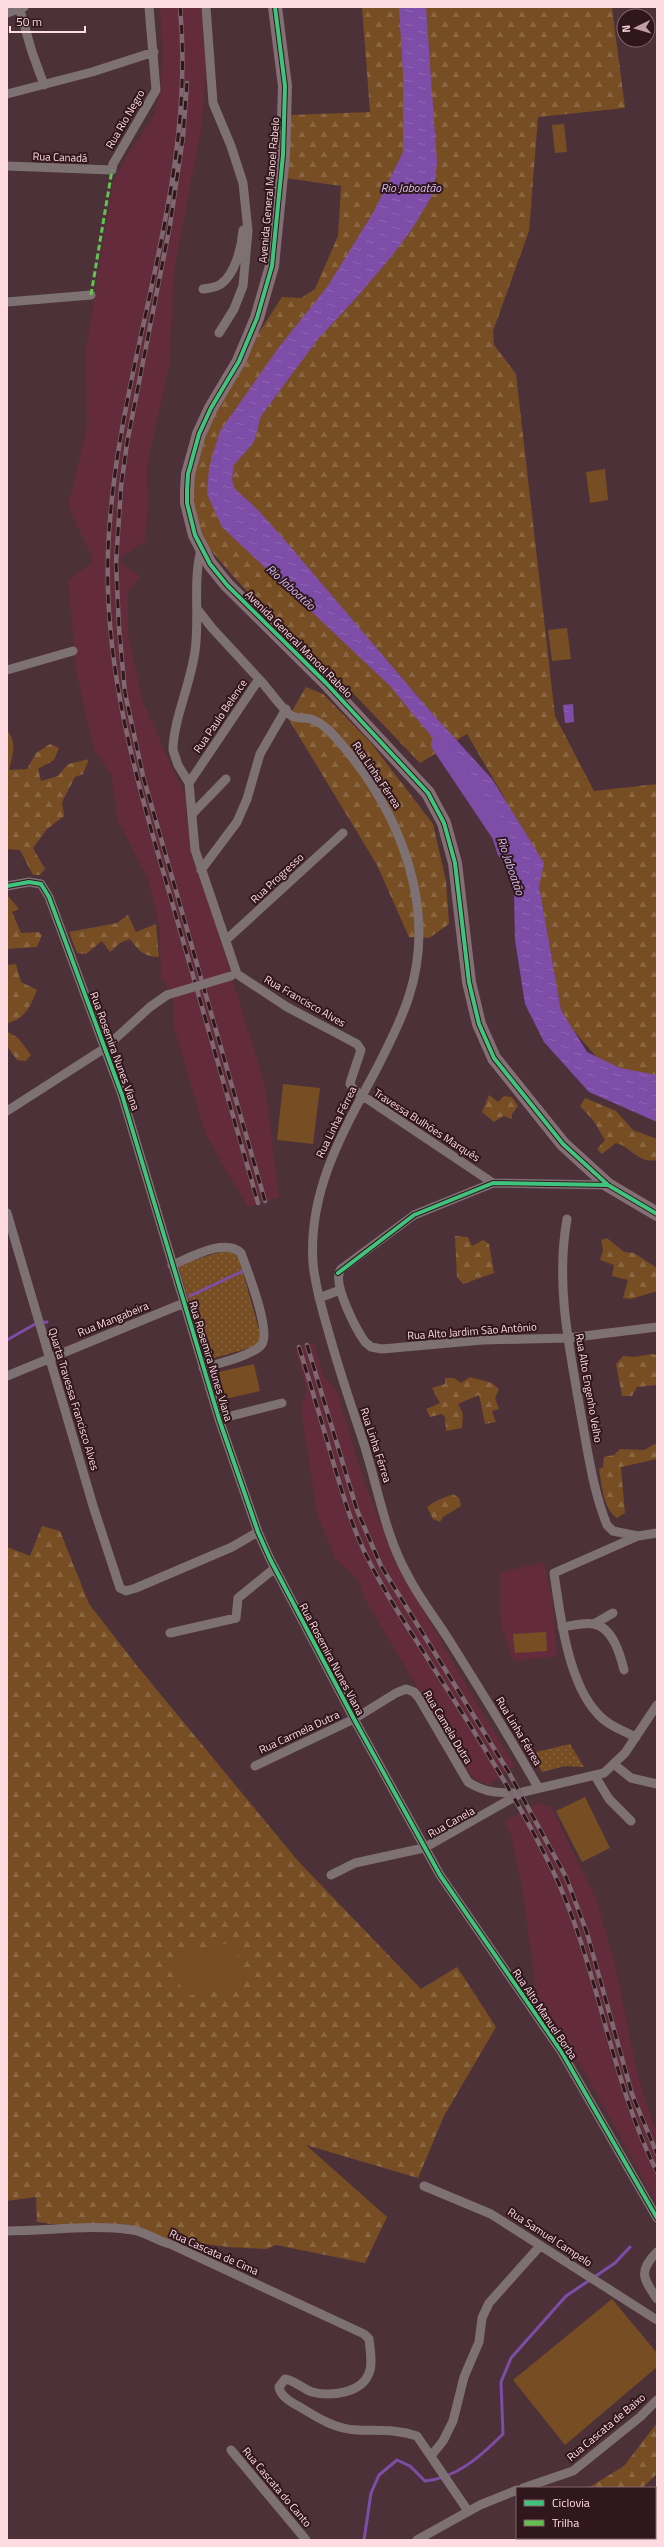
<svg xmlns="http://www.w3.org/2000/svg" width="664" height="2547" font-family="'Titillium Web',sans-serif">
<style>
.built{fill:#642b3c}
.forest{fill:url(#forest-firs)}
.park{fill:url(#park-dots)}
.garden{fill:#774d23}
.water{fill:url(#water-ripples)}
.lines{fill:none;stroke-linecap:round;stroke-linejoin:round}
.stream{stroke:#7d4da7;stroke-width:3}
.river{stroke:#7d4da7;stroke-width:18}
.minor{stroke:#7d7174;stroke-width:9}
.primary{stroke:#836f74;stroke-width:14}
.rail-casing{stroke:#7d696f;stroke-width:4.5}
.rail{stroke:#30171d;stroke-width:3;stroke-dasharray:9;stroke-linecap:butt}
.minor-bridge{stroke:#7d7174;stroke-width:9}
.quiet{stroke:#63c152;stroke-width:3;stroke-dasharray:6 3;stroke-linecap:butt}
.cycleway-casing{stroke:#30171d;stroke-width:6}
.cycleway{stroke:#40c37c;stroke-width:4}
.labels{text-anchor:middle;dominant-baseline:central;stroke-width:4;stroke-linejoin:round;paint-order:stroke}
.street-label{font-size:11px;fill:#fedae1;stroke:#30171d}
.water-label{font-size:12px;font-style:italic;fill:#d3bdef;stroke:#30171d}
</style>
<defs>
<pattern id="forest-firs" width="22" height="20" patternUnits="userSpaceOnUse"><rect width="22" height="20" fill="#774d23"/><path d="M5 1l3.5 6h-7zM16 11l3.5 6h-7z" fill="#8b6643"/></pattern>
<pattern id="park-dots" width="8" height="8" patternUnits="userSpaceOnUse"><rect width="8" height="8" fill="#774d23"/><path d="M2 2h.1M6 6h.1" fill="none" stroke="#8b6643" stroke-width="1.8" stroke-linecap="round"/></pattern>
<pattern id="water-ripples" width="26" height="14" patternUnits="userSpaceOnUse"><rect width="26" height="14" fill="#7d4da7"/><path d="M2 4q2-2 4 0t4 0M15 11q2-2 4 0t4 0" fill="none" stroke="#9066b3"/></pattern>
</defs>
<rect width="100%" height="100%" fill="#4d3139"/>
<path class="built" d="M160 7H202L206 72 202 124 174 271 169 366 147 465 148 505 145 541 120 558 121 564 140 576 128 593V635L143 703 185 795 191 855 207 896 265 1086 279 1197 248 1207 206 1135 173 1024V997L161 977 160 929 148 879 117 819 112 776 94 749 77 675 68 580 92 563V557L68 505 87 428 86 348 113 182 131 149 154 116 161 90 163 52Z
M314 1343 324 1377 337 1391 362 1475 395 1561 478 1706 515 1766 488 1785 474 1778 465 1767 364 1597 358 1580 335 1558 317 1513 301 1409 307 1391 295 1349Z
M544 1562 552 1597 557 1656 514 1661 501 1626 499 1573Z
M539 1803 551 1807 596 1899 615 1965 638 2077 657 2134V2204L587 2076 537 1996 523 1894 512 1838 505 1821Z"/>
<path class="forest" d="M362 7 612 8 625 108 538 117 529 231 493 331 494 345 516 374 555 716 594 791 657 784V1085L614 1077 562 1017 538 881 504 797 467 734 420 763 349 689 294 642 234 577 202 540 193 510V474L215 409 252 343 282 297 301 298 315 289 338 236 341 186 286 178 290 115 370 112Z
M306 687 323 694 371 743 433 824 446 881 449 924 429 938 409 937 377 865 288 718Z
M7 730C18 744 12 756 9 770L27 769 36 753 50 744 59 748 54 760 38 769 41 781 58 776 68 764 89 759 83 774 75 777 62 802 64 816 47 829 33 848 45 869 40 875H33L20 850 7 849Z
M7 895 19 909 12 912 21 933 38 932 42 935 37 947 7 949Z
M128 915 136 932 156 924 159 957C144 957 138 950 130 939L120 943 110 952 102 941 86 954 77 953 69 932 117 923Z
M16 964 21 982 37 990C30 1007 26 1018 8 1023V1032L18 1038 31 1055 26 1061 17 1060 7 1046V965Z
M489 1095 498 1102 504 1096 512 1097 518 1106 512 1114V1119L503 1116 494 1122 482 1112Z
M585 1098 616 1111 633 1130 657 1139V1160C638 1164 632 1147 616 1143L602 1154 597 1149 605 1140 593 1120 580 1106Z
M455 1236 468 1237 472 1246 483 1240 489 1244 494 1273 463 1284 457 1277Z
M607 1238 624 1252 634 1253 657 1268V1291L631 1299 623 1298 628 1280 612 1276 614 1265 600 1260 603 1250 601 1240Z
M652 1354 657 1355V1385L637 1387 632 1396H622L616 1364 623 1356 633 1357Z
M470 1377 492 1383 499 1389 495 1398 499 1409 492 1411 496 1422 485 1424 479 1395 458 1404 463 1414 462 1428 446 1431 445 1417 442 1414 430 1417 426 1409 440 1403 432 1388 445 1384V1378H454L461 1383Z
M657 1443V1459L621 1467 625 1513 617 1518C603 1508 602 1486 599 1469L603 1467 604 1457 614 1455 620 1449 644 1450Z
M453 1494 459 1498 461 1506 443 1517 440 1522 433 1519 427 1507 436 1501Z
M42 1526 60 1531 89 1604 138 1667 298 1861 421 1989 457 1967 496 2027 444 2116 418 2178 306 2145 387 2217 365 2263 276 2245 266 2249 228 2247 37 2222 36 2197 7 2201V1547L30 1556Z
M657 2423V2474L642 2488H588L624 2466Z"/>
<path class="park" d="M230 1249 237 1251 262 1340 257 1346 207 1360 178 1265Z
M570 1744 584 1767 565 1766 542 1772 532 1753Z"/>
<path class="garden" d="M564 124 567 152 555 153 552 125Z
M605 469 608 500 590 503 586 472Z
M567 628 571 659 552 661 548 630Z
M283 1084 320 1088 313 1144 277 1140Z
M254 1364 260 1391 225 1399 219 1372Z
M546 1632 547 1651 515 1653 513 1634Z
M585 1797 610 1848 582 1862 556 1811Z
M235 1942 244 1983 183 1997 174 1956Z
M612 2299 657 2353V2367L565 2445 513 2380Z"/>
<path class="water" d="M399 7H426L437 163 433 194 412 229 391 257 357 297 318 339 261 416 254 442 234 465 232 480 235 489 257 509 283 538 430 711 492 779 544 863 539 886 561 1010 587 1052 620 1068 657 1075V1122L589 1092 544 1042 525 1004 515 940 514 889 491 809 390 686 222 527 207 494 209 467 220 431 279 347 327 287 373 213 403 152V74Z
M573 704 574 722 565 723 563 705Z"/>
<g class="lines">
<path class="stream" d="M190 1296 243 1271
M7 1340 37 1323 47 1322
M364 2540 371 2493 379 2475 397 2460 410 2466 425 2481C457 2478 481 2456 503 2434L501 2382 511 2358 566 2296 615 2263 630 2247"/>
<path class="river" d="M440 744 501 835 506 851"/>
<path class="minor" d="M19 7 32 52 44 85
M206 7 213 103 231 146 243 183 248 231 243 286 234 309 219 333
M7 13 24 7
M7 94 92 72 154 52
M7 166 112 170 113 164 156 90 149 7
M203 289C209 288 216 288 221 284 235 274 242 247 243 230
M7 302 91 295
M202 547C192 578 200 617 195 651 191 683 173 721 173 750L178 765 189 783 195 850 237 974
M7 670 73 651
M259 679C267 687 284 712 292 716 298 719 305 717 311 719 326 724 338 740 348 752 402 819 437 910 409 996 401 1022 388 1046 376 1070 343 1131 308 1191 313 1263 315 1286 322 1309 328 1330 338 1367 350 1402 362 1438 377 1482 384 1533 407 1574 420 1600 439 1623 454 1648 483 1694 511 1740 538 1787
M189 783 259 679 212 628 198 610
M193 813 226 779
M201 870 237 822 247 799 260 754 286 709
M7 886 29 882 41 884 49 897 122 1095 219 1419 258 1532 270 1559 354 1719 440 1875 561 2051 657 2218
M226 940 343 833
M237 974 287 1007 357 1044 361 1050 351 1080 350 1084 354 1090 493 1183
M7 1111 105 1048 150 1007 167 995
M608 1185 493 1183 414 1215 341 1269C331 1282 356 1329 365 1342L371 1347 382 1349 483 1340 568 1338 657 1327
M7 1213 94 1509 120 1588 126 1591 136 1588 232 1547 258 1532
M567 1219C555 1286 570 1350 581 1415 588 1452 593 1491 607 1525L613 1531 638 1536
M172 1265C190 1258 225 1237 241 1253 247 1270 271 1330 262 1344 255 1355 216 1364 203 1368
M319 1298 340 1290
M7 1376 184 1303
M219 1419 282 1403
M594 1624 613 1613
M562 1627C572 1626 585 1622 594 1624 613 1628 620 1654 624 1670
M170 1633 236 1618 238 1598 275 1568
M636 1737C623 1731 607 1725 597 1713 568 1682 560 1615 554 1573L638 1536 657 1533
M615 1765 631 1778 657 1784
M255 1766 354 1719 396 1693 406 1689 414 1692 419 1698 468 1782C485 1793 499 1793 520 1793
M595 1776 609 1799 631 1821
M331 1875 355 1863 424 1848 523 1792 604 1773 625 1753 657 1705
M424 2186 491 2214 657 2320
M7 2231C49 2231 91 2224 133 2230 145 2232 158 2241 170 2244L364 2334 369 2339C370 2349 373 2364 369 2373 362 2393 331 2397 312 2392 303 2389 294 2380 285 2379L279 2387C280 2396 292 2403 300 2407 318 2418 335 2429 357 2430 378 2431 396 2429 417 2436L468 2511
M657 2252C638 2271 643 2278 657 2299
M231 2450 306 2540
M431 2456 443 2441 453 2421 464 2377 479 2342 482 2318 489 2303 540 2246
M523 2488 573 2471 640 2417 657 2400
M655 2504 657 2502
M417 2540 480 2505 517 2490
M609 2540 612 2538"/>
<path class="primary" d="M275 7 285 86 283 155 272 266 257 318 239 361 211 408 199 434 188 474 187 490V503L195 535 210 564 227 585 326 683 428 793 444 823 455 863 469 982 479 1024 494 1058 563 1144 608 1185 657 1214"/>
<defs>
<path id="rail" d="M180 7C198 191 114 370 108 553 104 674 139 788 172 902 201 1002 229 1103 258 1203
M187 83 183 137 170 225 127 443 121 487 116 563 119 628 125 693 143 776 265 1201
M307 1345 357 1510 381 1566 508 1771 566 1877 587 1933 632 2094 657 2154
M299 1347C311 1386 323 1426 334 1465 342 1491 349 1517 360 1542 379 1585 406 1624 431 1664 474 1731 518 1799 553 1871 599 1967 609 2076 657 2172"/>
</defs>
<use href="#rail" class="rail-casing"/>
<use href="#rail" class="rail"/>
<path class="minor-bridge" d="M167 995 231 976"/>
<path class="quiet" d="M91 295 112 170"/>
<defs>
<path id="cycleway" d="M275 7 285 86 283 155 272 266 257 318 239 361 211 408 199 434 188 474 187 490V503L195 535 210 564 227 585 326 683 428 793 444 823 455 863 469 982 479 1024 494 1058 563 1144 608 1185 657 1214
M7 886 29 882 41 884 49 897 122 1095 219 1419 258 1532 270 1559 354 1719 440 1875 561 2051 657 2218
M338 1273 414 1215 493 1183 608 1185"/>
</defs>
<use href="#cycleway" class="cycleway-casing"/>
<use href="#cycleway" class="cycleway"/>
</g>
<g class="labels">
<g class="street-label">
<text transform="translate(125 119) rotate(-60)">Rua Rio Negro</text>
<text transform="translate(60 157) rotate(2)">Rua Canadá</text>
<text transform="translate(269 190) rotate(-85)">Avenida General Manoel Rabelo</text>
<text transform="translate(299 644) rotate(45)">Avenida General Manoel Rabelo</text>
<text transform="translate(220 716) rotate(-56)">Rua Paulo Belence</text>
<text transform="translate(377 775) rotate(56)">Rua Linha Férrea</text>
<text transform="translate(277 878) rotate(-43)">Rua Progresso</text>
<text transform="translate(305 1001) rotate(30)">Rua Francisco Alves</text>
<text transform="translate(115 1051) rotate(70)">Rua Rosemira Nunes Viana</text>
<text transform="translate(336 1122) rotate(-64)">Rua Linha Férrea</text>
<text transform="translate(427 1125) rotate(33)">Travessa Bulhões Marquês</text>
<text transform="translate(113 1319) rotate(-22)">Rua Mangabeira</text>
<text transform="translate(472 1331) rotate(-4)">Rua Alto Jardim São Antônio</text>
<text transform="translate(211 1361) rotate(73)">Rua Rosemira Nunes Viana</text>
<text transform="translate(589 1388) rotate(80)">Rua Alto Engenho Velho</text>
<text transform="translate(74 1399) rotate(73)">Quarta Travessa Francisco Alves</text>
<text transform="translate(376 1445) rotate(72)">Rua Linha Férrea</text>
<text transform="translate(332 1659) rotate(62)">Rua Rosemira Nunes Viana</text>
<text transform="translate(448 1727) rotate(59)">Rua Camela Dutra</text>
<text transform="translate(519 1731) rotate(59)">Rua Linha Férrea</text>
<text transform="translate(299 1732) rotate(-25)">Rua Carmela Dutra</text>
<text transform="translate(451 1822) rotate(-29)">Rua Canela</text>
<text transform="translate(545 2014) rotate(56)">Rua Alto Manuel Borba</text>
<text transform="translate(550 2237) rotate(33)">Rua Samuel Campelo</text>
<text transform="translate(214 2252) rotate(24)">Rua Cascata de Cima</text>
<text transform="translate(606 2427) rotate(-40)">Rua Cascata de Baixo</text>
<text transform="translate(277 2487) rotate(50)">Rua Cascata do Canto</text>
</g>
<g class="water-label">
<text x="411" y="187">Rio Jaboatão</text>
<text transform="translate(291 587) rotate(42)">Rio Jaboatão</text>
<text transform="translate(511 866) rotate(71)">Rio Jaboatão</text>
</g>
</g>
<rect width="664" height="2547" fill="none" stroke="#fedae1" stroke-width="16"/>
<rect x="516" y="2487" width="140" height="52" fill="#30171d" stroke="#82656b"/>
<rect x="524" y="2500" width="20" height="6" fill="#40c37c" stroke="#82656b"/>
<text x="552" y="2507" font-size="12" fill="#fedae1">Ciclovia</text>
<rect x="524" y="2520" width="20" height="6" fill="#63c152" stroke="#82656b"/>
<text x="552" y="2527" font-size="12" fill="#fedae1">Trilha</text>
<g transform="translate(636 28) rotate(265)"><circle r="19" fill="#30171d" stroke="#82656b"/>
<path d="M0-3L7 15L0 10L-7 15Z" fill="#c09fa6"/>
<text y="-6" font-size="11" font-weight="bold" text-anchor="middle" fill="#fedae1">N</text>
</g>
<path d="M10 26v6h75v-6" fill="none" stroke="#fedae1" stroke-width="2"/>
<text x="16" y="26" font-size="12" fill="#fedae1" stroke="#30171d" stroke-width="3" paint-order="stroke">50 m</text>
</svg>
